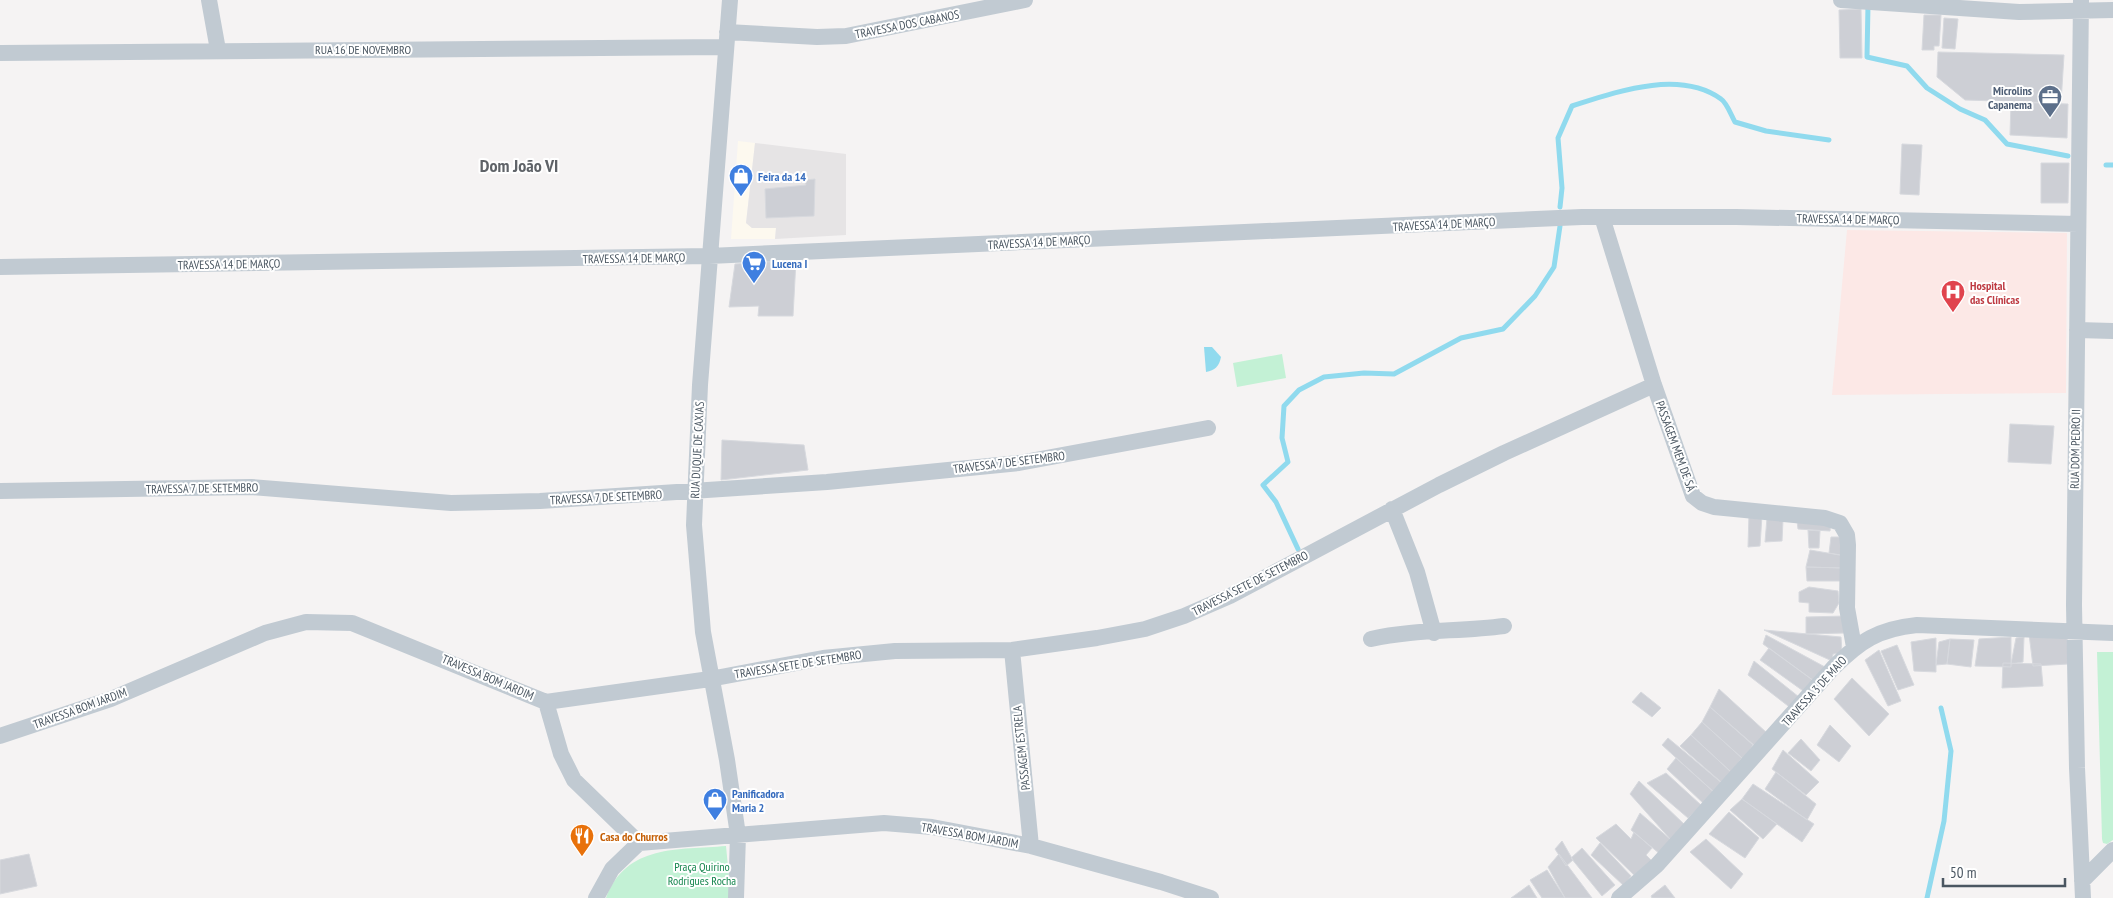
<svg xmlns="http://www.w3.org/2000/svg" width="2113" height="898" font-family="'PT Sans Narrow',sans-serif">
<style>
.commercial{fill:#fdf9ef}
.education{fill:#e6e4e5}
.medical{fill:#fce8e6}
.green{fill:#c3f1d5}
.water{fill:#90daee}
.lines{fill:none;stroke-linecap:round;stroke-linejoin:round}
.stream{stroke:#90daee;stroke-width:5}
.building{fill:#cdcfd5;stroke:#d7d9de}
.minor{stroke:#c1cad2;stroke-width:16}
.labels{text-anchor:middle;dominant-baseline:central;stroke-width:4;stroke-linejoin:round;paint-order:stroke}
.street-label{font-size:12px;fill:#4a5661;stroke:#fff}
.service-label{font-size:12px;font-weight:bold;fill:#4e5e75;stroke:#fff;text-anchor:end}
.shop-label{font-size:12px;font-weight:bold;fill:#366cbe;stroke:#fff;text-anchor:start}
.health-label{font-size:12px;font-weight:bold;fill:#be3a42;stroke:#fff;text-anchor:start}
.food-label{font-size:12px;font-weight:bold;fill:#c56008;stroke:#fff;text-anchor:start}
.park-label{font-size:12px;fill:#17864f;stroke:#fff}
.district-label{font-size:18px;font-weight:bold;fill:#5f6368;stroke:#fff}
</style>
<rect width="100%" height="100%" fill="#f5f3f3"/>
<path class="commercial" d="M738 141 755 143 746 223 752 228H776L775 239H731Z"/>
<path class="education" d="M755 143 846 154V235L775 239 776 228H752L746 223Z"/>
<path class="medical" d="M1847 230 2067 233 2066 393 1832 395Z"/>
<path class="green" d="M1282 354 1286 378 1237 387 1233 363Z
M2097 652H2113V840L2107 844 2103 843 2102 839Z
M726 846 731 898H606C626 844 679 850 726 846Z"/>
<path class="water" d="M1204 347H1212L1221 357C1219 367 1215 370 1206 372Z"/>
<g class="lines">
<path class="stream" d="M1868 5 1867 57 1907 66 1927 88 1960 109 1985 120 2007 144 2068 156
M2106 165H2113
M1560 207 1562 188 1558 138 1572 106C1616 92 1679 69 1721 99 1727 103 1731 115 1735 122L1766 131 1829 140
M1298 549 1276 502 1263 485 1288 462 1282 438 1284 406 1299 390 1324 377 1364 373 1394 374 1461 338 1503 329 1535 296 1554 267 1560 226
M1927 898 1944 821 1951 751 1941 708"/>
</g>
<path class="building" d="M1861 9 1862 58H1840L1839 10Z
M1924 15H1941L1939 46H1934V50H1922Z
M1944 18 1958 19 1955 49 1942 48Z
M1938 52 2064 55 2061 103 1965 100 1937 77Z
M2011 102 2068 104 2067 138 2010 135Z
M1902 144 1922 145 1919 195 1900 194Z
M2041 163H2069L2068 203H2041Z
M815 179 814 216 766 218 765 189 806 185 805 180Z
M796 260 793 316H758L759 306 729 307 735 264Z
M2010 424 2054 426 2051 464 2008 462Z
M722 440 804 445 808 470 721 480Z
M1749 514 1762 515 1760 546 1748 547Z
M1767 518 1783 520 1782 541 1765 542Z
M1797 521H1831L1830 531 1798 529Z
M1808 530 1820 531 1819 548H1809Z
M1831 537H1844L1841 555 1829 553Z
M1810 550 1845 556 1844 568 1806 567Z
M1806 567 1844 568 1845 581H1807Z
M1809 587 1838 591 1839 603 1833 613 1809 612V603L1799 602V592Z
M1846 616 1845 633 1806 634V617Z
M1764 630 1841 637 1842 653 1833 654 1832 661Z
M2029 634H2067L2068 664 2033 666Z
M1766 635 1825 667 1814 681 1763 644Z
M2011 637V667L1975 666 1979 639Z
M2024 637 2023 662 2011 664 2016 638Z
M1936 638V672L1914 671 1911 642Z
M1950 639 1947 664 1936 665 1939 642Z
M1950 639 1974 640 1971 667 1947 664Z
M1897 645 1914 685 1898 690 1881 651Z
M1769 648 1814 681 1806 693 1760 660Z
M1879 650 1901 701 1888 706 1865 660Z
M1754 661 1799 697 1792 709 1748 675Z
M2003 663 2041 664 2043 686 2002 688Z
M1852 678 1889 714 1869 736 1834 699Z
M1719 689 1767 733 1755 746 1710 707Z
M1641 692 1661 708 1652 717 1632 702Z
M1710 707 1753 745 1744 760 1702 722Z
M1702 722 1742 758 1731 772 1691 735Z
M1830 725 1851 746 1839 762 1817 745Z
M1691 735 1731 772 1721 782 1680 746Z
M1668 738 1723 784 1716 794 1662 745Z
M1801 739 1820 760 1811 771 1788 753Z
M1783 750 1819 782 1806 795 1772 769Z
M1676 758 1716 794 1704 804 1667 769Z
M1776 772 1816 804 1807 820 1765 789Z
M1666 773 1701 805 1688 818 1647 783Z
M1639 781 1685 825 1671 840 1630 794Z
M1753 784 1814 824 1802 842 1742 799Z
M1742 799 1777 824 1763 839 1730 810Z
M1729 812 1759 838 1745 858 1709 834Z
M1640 813 1671 840 1660 854 1631 830Z
M1616 824 1631 839 1634 832 1652 848 1646 855 1652 861 1634 875 1596 838Z
M1706 839 1743 874 1731 889 1690 852Z
M1562 841 1573 860 1566 866 1555 849Z
M1600 843 1631 876 1624 886 1591 855Z
M1582 848 1615 885 1602 896 1571 858Z
M29 854 37 886 0 894V860Z
M1559 854 1592 898H1565L1548 867Z
M1547 870 1565 898H1542L1530 880Z
M1529 885 1537 898H1511Z
M1665 885 1675 898H1652L1651 896Z"/>
<g class="lines">
<path class="minor" d="M209 0 218 50
M730 0 700 385 694 525 703 632 727 760 738 835 736 898
M1841 0 2019 12 2113 10
M2081 0 2074 605 2077 768 2083 898
M727 32 817 37 846 36 1025 0
M0 53 725 47
M1602 217 1654 385 1693 496 1702 503 1714 507 1825 518 1840 523 1847 535 1848 545 1847 608 1854 647
M0 267 709 256 1582 217H1736L2078 224
M2077 330 2113 331
M0 491 251 487 451 503 540 501 827 482 1019 463 1208 428
M1392 509 1417 572 1434 633
M1371 639C1414 629 1460 632 1504 626
M1012 650 1031 846
M546 702 710 679 823 658 895 651 1012 650 1097 638 1145 629 1184 616 1230 596 1439 485 1504 453 1654 385
M0 736 111 699 265 633 306 622 352 623 546 702 561 754 574 780 639 843 884 823 932 827 1031 846 1161 882 1211 898
M2082 881 2113 850
M596 898 612 869 639 843
M1619 898 1657 865 1833 668C1860 641 1878 629 1917 625L2113 633"/>
</g>
<defs>
<symbol id="office-pin" viewBox="-11 -11 22 30"><path d="M0 17L-7.5 6A9.5 9.5 0 1 1 7.5 6Z" fill="#5c6f8a" stroke="#fff"/><path d="M-6-3h4V-5.5h4V-3h4V5H-6ZM-1-4.5V-3h2v-1.5ZM-6 0V1H6V0Z" fill="#fff"/></symbol>
<symbol id="shop-pin" viewBox="-11 -11 22 30"><path d="M0 17L-7.5 6A9.5 9.5 0 1 1 7.5 6Z" fill="#3f7fe0" stroke="#fff"/><path d="M-5-2.5h2.3a2.7 3.5 0 0 1 5.4 0H5L5.5 6h-11ZM-1.5-2.5h3a1.5 2.3 0 0 0-3 0Z" fill="#fff"/></symbol>
<symbol id="supermarket-pin" viewBox="-11 -11 22 30"><path d="M0 17L-7.5 6A9.5 9.5 0 1 1 7.5 6Z" fill="#3f7fe0" stroke="#fff"/><path d="M-6-5.5h2.5l.6 2H6L4.5 2H-2.5L-4.4-4H-6ZM-1.5 3.2a1.3 1.3 0 1 0 .1 0ZM3 3.2a1.3 1.3 0 1 0 .1 0Z" fill="#fff"/></symbol>
<symbol id="hospital-pin" viewBox="-11 -11 22 30"><path d="M0 17L-7.5 6A9.5 9.5 0 1 1 7.5 6Z" fill="#e0444e" stroke="#fff"/><path d="M-5-5h3v3.5h4V-5h3V5h-3V1.5h-4V5h-3Z" fill="#fff"/></symbol>
<symbol id="restaurant-pin" viewBox="-11 -11 22 30"><path d="M0 17L-7.5 6A9.5 9.5 0 1 1 7.5 6Z" fill="#e8710a" stroke="#fff"/><path d="M-5-6h1v4h1v-4h1v4h1v-4h1v5L-1.5 .5V6h-2V.5L-5-1ZM5-6V6H3V1.5H1.5Q1.5-4 5-6Z" fill="#fff"/></symbol>
</defs>
<g fill-rule="evenodd">
<use href="#office-pin" x="2036" y="83" width="28" height="38"/>
<use href="#shop-pin" x="727" y="162" width="28" height="38"/>
<use href="#supermarket-pin" x="740" y="249" width="28" height="38"/>
<use href="#hospital-pin" x="1939" y="278" width="28" height="38"/>
<use href="#shop-pin" x="701" y="786" width="28" height="38"/>
<use href="#restaurant-pin" x="568" y="822" width="28" height="38"/>
</g>
<g class="labels">
<g class="street-label">
<text transform="translate(907 24) rotate(-11)">TRAVESSA DOS CABANOS</text>
<text x="363" y="49">RUA 16 DE NOVEMBRO</text>
<text transform="translate(1848 219) rotate(1)">TRAVESSA 14 DE MARÇO</text>
<text transform="translate(1444 224) rotate(-3)">TRAVESSA 14 DE MARÇO</text>
<text transform="translate(1039 242) rotate(-3)">TRAVESSA 14 DE MARÇO</text>
<text transform="translate(634 258) rotate(-1)">TRAVESSA 14 DE MARÇO</text>
<text transform="translate(229 264) rotate(-1)">TRAVESSA 14 DE MARÇO</text>
<text transform="translate(1676 446) rotate(70)">PASSAGEM MEM DE SÁ</text>
<text transform="translate(2075 449) rotate(-89)">RUA DOM PEDRO II</text>
<text transform="translate(697 450) rotate(-87)">RUA DUQUE DE CAXIAS</text>
<text transform="translate(1009 462) rotate(-7)">TRAVESSA 7 DE SETEMBRO</text>
<text transform="translate(202 488) rotate(-1)">TRAVESSA 7 DE SETEMBRO</text>
<text transform="translate(606 497) rotate(-3)">TRAVESSA 7 DE SETEMBRO</text>
<text transform="translate(1250 583) rotate(-27)">TRAVESSA SETE DE SETEMBRO</text>
<text transform="translate(798 664) rotate(-9)">TRAVESSA SETE DE SETEMBRO</text>
<text transform="translate(488 677) rotate(23)">TRAVESSA BOM JARDIM</text>
<text transform="translate(1814 691) rotate(-48)">TRAVESSA 3 DE MAIO</text>
<text transform="translate(80 708) rotate(-20)">TRAVESSA BOM JARDIM</text>
<text transform="translate(1021 748) rotate(-96)">PASSAGEM ESTRELA</text>
<text transform="translate(970 835) rotate(10)">TRAVESSA BOM JARDIM</text>
</g>
<g class="service-label">
<text x="2032" y="90">Microlins<tspan x="2032" dy="14">Capanema</tspan></text>
</g>
<g class="shop-label">
<text x="758" y="176">Feira da 14</text>
<text x="772" y="263">Lucena I</text>
<text x="732" y="793">Panificadora<tspan x="732" dy="14">Maria 2</tspan></text>
</g>
<g class="health-label">
<text x="1970" y="285">Hospital<tspan x="1970" dy="14">das Clínicas</tspan></text>
</g>
<g class="food-label">
<text x="600" y="836">Casa do Churros</text>
</g>
<g class="park-label">
<text x="702" y="866">Praça Quirino<tspan x="702" dy="14">Rodrigues Rocha</tspan></text>
</g>
<g class="district-label">
<text x="519" y="165">Dom João VI</text>
</g>
</g>
<path d="M1943 878v8h122v-8" fill="none" stroke="#4a5661" stroke-width="2.5"/>
<text x="1950" y="878" font-size="15" fill="#4a5661" stroke="#ffffff" stroke-width="4" paint-order="stroke">50 m</text>
</svg>
